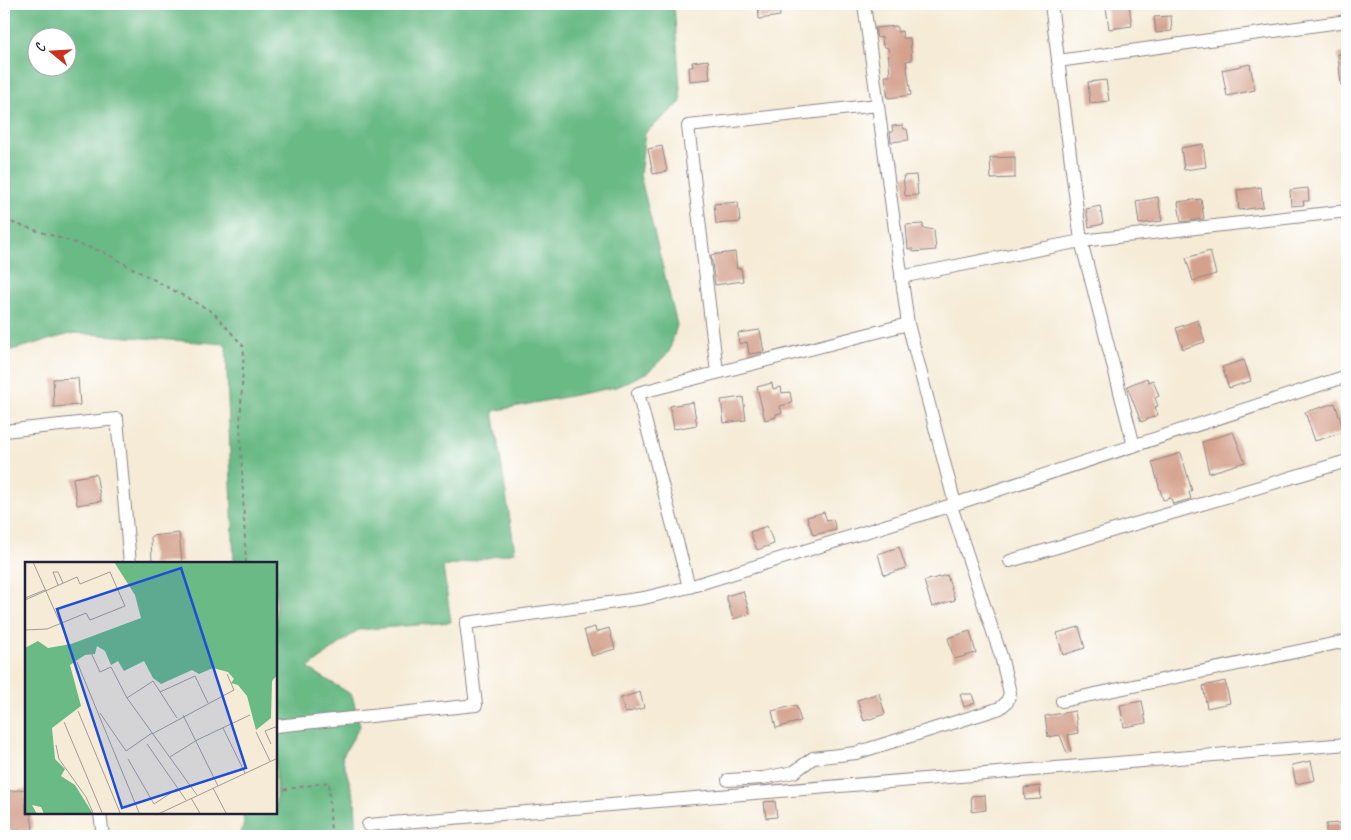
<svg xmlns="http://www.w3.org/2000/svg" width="1351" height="840" font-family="Caveat,sans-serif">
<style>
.forest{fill:#69ba85;stroke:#466e60;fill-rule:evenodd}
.building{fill:#d4a18d}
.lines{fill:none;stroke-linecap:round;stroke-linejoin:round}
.minor-casing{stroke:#8c8688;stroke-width:14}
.path{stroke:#8c8688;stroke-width:2;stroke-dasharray:4 4;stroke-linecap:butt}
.minor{stroke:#fff;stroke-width:12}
.inset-road{fill:none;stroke:#a19b98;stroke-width:1}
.view{fill:#1d4ed8;fill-opacity:0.15;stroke:#1d4ed8;stroke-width:2.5}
.inset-edge{fill:none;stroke:#22223b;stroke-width:2.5}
</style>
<rect width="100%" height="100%" fill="#fff"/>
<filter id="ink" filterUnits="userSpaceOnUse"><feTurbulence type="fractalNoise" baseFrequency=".02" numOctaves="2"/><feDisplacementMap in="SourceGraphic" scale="10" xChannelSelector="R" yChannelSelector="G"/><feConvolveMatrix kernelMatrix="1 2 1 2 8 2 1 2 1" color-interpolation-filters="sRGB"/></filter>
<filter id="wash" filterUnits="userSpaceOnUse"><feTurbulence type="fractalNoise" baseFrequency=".0096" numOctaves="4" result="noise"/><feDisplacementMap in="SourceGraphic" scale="20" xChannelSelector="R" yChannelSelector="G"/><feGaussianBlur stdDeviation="1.12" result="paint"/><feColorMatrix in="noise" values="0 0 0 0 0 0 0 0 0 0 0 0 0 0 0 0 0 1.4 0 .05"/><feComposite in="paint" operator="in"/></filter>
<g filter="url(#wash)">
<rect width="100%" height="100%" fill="#f5ebd6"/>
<path class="forest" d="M4 4H674L681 102 645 133 640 175 677 325 669 352 648 372 616 387 493 411 515 552 443 567 451 622 358 630 308 668 352 695 360 726 342 757 355 801 357 836H240L244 824 243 814H276V564H234L226 344 74 333 4 352ZM38 38H68V68H38Z"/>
<g id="blocks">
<path class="building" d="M758 4H779L780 16 759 19Z
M1129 4 1132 26 1109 29 1106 7Z
M1171 16 1172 31 1156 33 1154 17Z
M897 26V32L902 31 903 38H910L912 60 906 61 911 95 888 98 885 76H890L888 48 883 46 882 37 877 38 875 28Z
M1347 53V85H1341L1338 54Z
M708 60 710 79 690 81 689 67H693L692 62Z
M1250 64 1255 90 1227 96 1222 70Z
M1106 80 1109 101 1090 103 1088 82Z
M903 125 904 129H907L909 140 891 142 890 132H893L892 126Z
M1203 144 1206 167 1184 170 1181 148Z
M662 146 667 171 653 174 648 149Z
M1015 157V178L991 179 990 158Z
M916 175 918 195 905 196 903 176Z
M1261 187 1263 207 1239 210 1237 190Z
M1308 188 1309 201H1303L1304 205 1291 206 1290 190Z
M1158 197 1162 221 1139 224 1136 201Z
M1201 199 1204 219 1181 222 1178 202Z
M738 202 740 222 716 224 714 204Z
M1100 206 1103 224 1089 227 1086 209Z
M923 224V228L934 230 936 250 913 252V249H908L906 225Z
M1210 251 1216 274 1193 281 1186 258Z
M735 252 737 269 741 268 743 281 715 285 711 255Z
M1198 320 1205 342 1183 349 1176 328Z
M760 330 764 352 749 354 747 342 739 344 738 333Z
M1244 360 1251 381 1229 388 1222 367Z
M78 378 80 405 54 407 53 379Z
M1147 378 1148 382 1153 380 1159 396 1155 398 1158 406 1155 407 1158 415 1141 422 1127 386Z
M772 383 773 389 781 387 782 393 790 392 792 403 780 406 782 413 776 414V417L765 420 757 387Z
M743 397 746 420 724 423 721 400Z
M693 402 697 425 674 429 670 406Z
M1335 403 1344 432 1315 441 1305 412Z
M1233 432 1245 462 1209 473 1202 442Z
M1181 453 1192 491 1189 492 1191 499 1173 504 1171 498 1163 500 1152 462Z
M96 474 101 501 77 505 73 478Z
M824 512 827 521 833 519 836 530 813 535 807 517Z
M767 526 774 544 757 550 750 532Z
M179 533 182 562 152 564 151 536Z
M899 547 906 568 884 575 878 554Z
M947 575 955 600 932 607 924 581Z
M743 591 750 614 733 619 726 596Z
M595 627 596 632 609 628 615 649 592 656 584 630Z
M1079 627 1085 648 1063 655 1057 633Z
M970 631 976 653 954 659 948 638Z
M1225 681 1230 703 1207 708 1203 686Z
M640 692 644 708 625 713 621 698Z
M879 693 885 714 864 721 857 700Z
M960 694H972L975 703 964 707Z
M1142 701 1146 723 1124 727 1120 705Z
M796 705 801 721 776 728 772 711Z
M1075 711 1078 733 1068 735 1071 752 1067 753 1060 735 1048 737 1045 716Z
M1311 761 1315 780 1296 784 1292 765Z
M1040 786 1041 799 1025 800 1024 788Z
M26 789V814H31L33 829 4 832V792Z
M985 795 986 810 972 812 971 796Z
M775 801 777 817 766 818 764 802Z
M1340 823V836H1326V824Z"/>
</g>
</g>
<g filter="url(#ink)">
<use href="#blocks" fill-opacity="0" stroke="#8c8688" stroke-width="1"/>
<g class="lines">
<defs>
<path id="minor" d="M864 4 908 324 955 504
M1051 4 1081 241 1134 446
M1058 61 1347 21
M901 277 1081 241 1347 211
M717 372 688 126 878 105
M4 431 117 419 130 564
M1010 561 1347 461
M689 587 638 393 908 324
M1062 701 1347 641
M276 726 476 705 466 623 644 598 689 587 955 504 1347 376
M728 780 763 778 794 772 813 758 856 753 991 711 1000 708 1007 702 1010 693 1001 656 951 506
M100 814 103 836
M368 825 1347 744"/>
</defs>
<use href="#minor" class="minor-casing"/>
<path class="path" d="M4 220 103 252 213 312 244 347 240 425 246 564
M276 791 329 782 331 836"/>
<use href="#minor" class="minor"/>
</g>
</g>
<g transform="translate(25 562)">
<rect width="252" height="252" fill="#f5ebd6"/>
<path d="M89 0H252L253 112 247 119 246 156 231 168 222 134 213 123 206 121 209 117 203 110 188 106 174 112 167 108 136 122 128 116 119 99 99 109 93 99 86 103 80 89 72 84 70 92 60 93 45 103 56 144 27 166 30 197 40 207 36 214 50 223 68 252H19L16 245 7 243 12 252H0V86L13 79 23 86 46 82 116 56 110 33Z" fill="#69ba85"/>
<path class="inset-road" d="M8 0 41 74M33 23 28 10H33L38 21M0 36 20 28M0 38 52 15 55 22 85 10 100 44 65 58 61 51 22 67 0 68M62 82 75 110 86 105 102 136 172 233M52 100 115 253M135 130 170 114 183 141M102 136 128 119 152 156M53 149 96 253M75 151 101 189 127 171M158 153 193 224M39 160 78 253M198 166 220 211M231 170 245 199M127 172 209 128 202 112M122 182 161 238M246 182 240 169 253 164M31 183 34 197 61 235 69 253M145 195 172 178 225 153M103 197 129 242 152 227M188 226 202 253M166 236 176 253M131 253 253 196"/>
<path class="view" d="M156 6 221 206 97 246 32 47Z"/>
<rect width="252" height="252" class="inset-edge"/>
</g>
<rect width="1351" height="840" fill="none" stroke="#fff" stroke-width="20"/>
<g transform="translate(52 52) rotate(288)"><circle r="24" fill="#ffffff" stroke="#a7a7b1"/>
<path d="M0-4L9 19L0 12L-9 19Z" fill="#c8321e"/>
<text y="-8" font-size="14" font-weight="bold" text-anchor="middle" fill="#22223b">С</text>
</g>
</svg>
